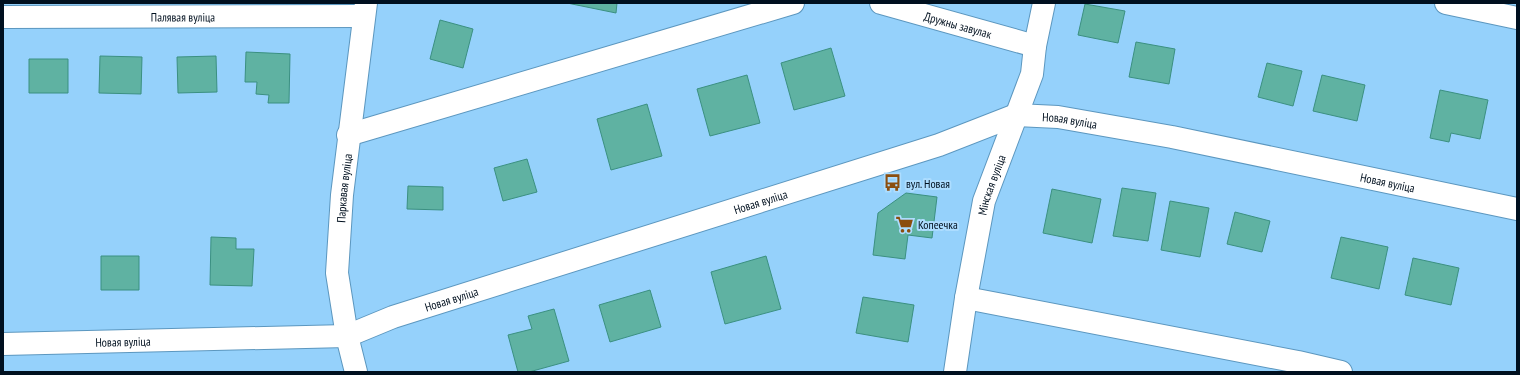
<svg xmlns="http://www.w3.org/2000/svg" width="1520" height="375" font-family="'PT Sans Narrow',sans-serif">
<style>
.building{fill:#5fb2a2;stroke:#3b9081}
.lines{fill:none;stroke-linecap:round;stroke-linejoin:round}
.minor-casing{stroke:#5c97bf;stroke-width:24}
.minor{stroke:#fff;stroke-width:22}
.labels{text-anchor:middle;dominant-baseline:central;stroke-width:4;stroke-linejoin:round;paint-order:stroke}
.street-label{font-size:12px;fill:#00101f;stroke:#adddff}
.poi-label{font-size:12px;fill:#00101f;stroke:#adddff;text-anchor:start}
</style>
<rect width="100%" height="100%" fill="#95d1fb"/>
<path class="building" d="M567 3H617L616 13Z
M1085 4 1125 11 1118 43 1078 35Z
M440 20 473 29 463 68 430 59Z
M1136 42 1175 49 1169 84 1129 77Z
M831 48 845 96 794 110 781 63Z
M246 52 290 54 289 103H268L269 95 256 94 257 82H245Z
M100 56 142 57 141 94 99 93Z
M216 56 217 92 178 93 177 57Z
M29 59H68V93H29Z
M1267 63 1302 71 1293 106 1258 97Z
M747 75 760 123 710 136 697 89Z
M1322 75 1365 85 1357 121 1313 111Z
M1440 90 1488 100 1480 139 1451 133 1449 142 1430 138Z
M647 104 662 156 611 170 597 119Z
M527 159 537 192 503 201 494 168Z
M408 186 443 187V210L407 209Z
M1122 188 1156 193 1148 241 1113 236Z
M1052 189 1101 199 1092 243 1043 233Z
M906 193 937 197 932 238 908 235 905 259 873 255 878 213Z
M1170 201 1209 208 1200 257 1161 250Z
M1235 212 1270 221 1262 252 1227 244Z
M211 237 236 238V249H254L252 286 210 285Z
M1341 237 1388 247 1379 289 1331 278Z
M101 256H139V290H101Z
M766 256 781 309 725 324 711 272Z
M1413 258 1459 268 1451 305 1405 295Z
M650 290 661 327 610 342 599 305Z
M863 297 914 305 908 342 856 333Z
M554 309 569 361 529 372H518L508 335 532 329 528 316Z"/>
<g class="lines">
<defs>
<g id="minor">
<path id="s1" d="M881 3 1035 46"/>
<path d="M1446 3 1517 18"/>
<path id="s2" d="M3 17 363 16"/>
<path d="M348 135 793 3"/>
<path d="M966 298 1298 362 1341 372"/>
<path id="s3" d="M3 344 347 336 393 317 939 145 1016 115 1058 117 1172 137 1517 209"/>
<path id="s4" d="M356 372 347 336 337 273 342 195 366 3"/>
<path id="s5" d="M955 372 966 298 984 201 1032 74 1035 46 1044 3"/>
</g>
</defs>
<use href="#minor" class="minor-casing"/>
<use href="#minor" class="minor"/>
</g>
<defs>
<symbol id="bus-bare" viewBox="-9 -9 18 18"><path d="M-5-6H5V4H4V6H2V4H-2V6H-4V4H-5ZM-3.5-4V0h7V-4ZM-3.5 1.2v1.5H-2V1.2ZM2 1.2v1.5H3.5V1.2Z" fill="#8b4e0f" stroke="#adddff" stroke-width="2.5" paint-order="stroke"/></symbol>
<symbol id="supermarket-bare" viewBox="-9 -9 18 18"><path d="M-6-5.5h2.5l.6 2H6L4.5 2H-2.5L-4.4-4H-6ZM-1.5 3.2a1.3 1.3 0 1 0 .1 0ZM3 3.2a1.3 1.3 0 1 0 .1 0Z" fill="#8b4e0f" stroke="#adddff" stroke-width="2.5" paint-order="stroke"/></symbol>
</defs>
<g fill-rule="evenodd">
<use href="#bus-bare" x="880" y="170" width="25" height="25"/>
<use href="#supermarket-bare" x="892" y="212" width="25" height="25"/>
</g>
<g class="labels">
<g class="street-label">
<text stroke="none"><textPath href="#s2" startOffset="180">Палявая вуліца</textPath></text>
<text stroke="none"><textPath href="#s1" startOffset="80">Дружны завулак</textPath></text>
<text stroke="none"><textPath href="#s3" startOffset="1103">Новая вуліца</textPath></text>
<text stroke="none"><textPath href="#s3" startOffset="1427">Новая вуліца</textPath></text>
<text stroke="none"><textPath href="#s5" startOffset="191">Мінская вуліца</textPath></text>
<text stroke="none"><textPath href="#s4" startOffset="186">Паркавая вуліца</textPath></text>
<text stroke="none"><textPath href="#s3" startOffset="779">Новая вуліца</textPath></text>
<text stroke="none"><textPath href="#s3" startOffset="455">Новая вуліца</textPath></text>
<text stroke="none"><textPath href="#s3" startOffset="120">Новая вуліца</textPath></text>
</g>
<g class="poi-label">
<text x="906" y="183">вул. Новая</text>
<text x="918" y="224">Копеечка</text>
</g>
</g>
<rect width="1520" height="375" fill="none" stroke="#00101f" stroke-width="8"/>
</svg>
